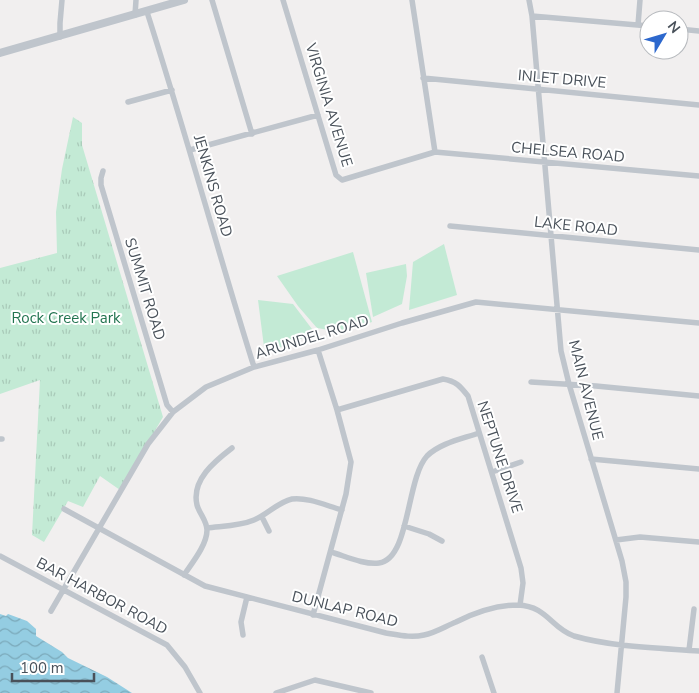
<svg xmlns="http://www.w3.org/2000/svg" width="699" height="693" font-family="'Nunito Sans',sans-serif">
<style>
.grass{fill:url(#grass-tufts)}
.pitch{fill:#c3ead5}
.water{fill:url(#water-waves)}
.lines{fill:none;stroke-linecap:round;stroke-linejoin:round}
.minor{stroke:#bfc5cc;stroke-width:5.5}
.tertiary{stroke:#bfc5cc;stroke-width:8}
.labels{text-anchor:middle;dominant-baseline:central;stroke-width:4;stroke-linejoin:round;paint-order:stroke}
.street-label{font-size:15px;fill:#49515a;stroke:#fff}
.park-label{font-size:15px;fill:#227450;stroke:#fff}
</style>
<defs>
<pattern id="grass-tufts" width="24" height="20" patternUnits="userSpaceOnUse" patternTransform="scale(1.25)"><rect width="24" height="20" fill="#c3ead5"/><path d="M3 7l-1-3M5 7V3M7 7l1-3M15 17l-1-3M17 17v-4M19 17l1-3" fill="none" stroke="#a9cab9"/></pattern>
<pattern id="water-waves" width="16" height="10" patternUnits="userSpaceOnUse" patternTransform="scale(1.25)"><rect width="16" height="10" fill="#94cde2"/><path d="M0 5q4-4 8 0t8 0" fill="none" stroke="#7ba9ba"/></pattern>
</defs>
<rect width="100%" height="100%" fill="#f1efef"/>
<path class="grass" d="M73 117 82 123V145L163 417 120 490 100 476 83 507 68 501 44 542 32 535 40 380 0 394V268L57 253 56 212 62 169Z"/>
<path class="pitch" d="M444 244 457 295 409 310 413 262Z
M353 252 372 322 340 332 317 328 298 306 277 276Z
M406 264 407 276 402 304 373 317 366 273Z
M258 300 293 304 315 333 271 351 264 347Z"/>
<path class="water" d="M0 614 6 616 8 614 27 621 36 629V636L62 652 68 658 107 677 132 693H0Z"/>
<g class="lines">
<path class="minor" d="M212 0 252 134
M283 0 336 175 342 180 435 152 699 176
M412 0 435 152
M529 0 532 16 561 351 569 384 622 561 626 582V597L617 693
M147 12C185 130 217 249 254 367
M135 15 136 0
M532 16 649 26
M638 25 640 0
M679 29 699 31
M60 37V23L62 0
M423 78 699 105
M128 102 172 90
M190 150 318 115
M103 171 101 178V185L167 405 173 412
M450 226 699 250
M531 382 596 386 699 396
M337 410 443 379C456 381 460 386 468 396L521 568 523 583 520 605
M0 439H2
M591 459 699 469
M492 472 521 462
M64 509 205 586 386 633C399 635 411 638 424 635 435 633 446 626 456 622 474 613 498 605 518 605 547 606 551 628 574 636 612 647 659 648 699 651
M262 517 269 531
M404 526 429 534 442 541
M207 528C223 526 240 526 254 520 267 515 278 502 292 499 308 497 327 506 342 510
M616 540 640 537 699 542
M331 552C345 556 364 565 379 563 410 559 406 479 427 456 440 443 462 439 479 433
M0 556 167 645 185 667 200 693
M184 575C192 563 207 545 207 530 207 521 199 513 197 505 191 480 215 461 232 448
M51 611 148 444 173 412 206 387 254 367 318 350 402 323 476 302 699 323
M313 615 346 494 351 462 337 410 318 350
M243 635 241 622 247 597
M689 650 694 609
M482 657 494 693
M276 693 315 680 371 693"/>
<path class="tertiary" d="M0 53 184 0"/>
</g>
<g class="labels">
<g class="street-label">
<text transform="translate(562 79) rotate(5)">INLET DRIVE</text>
<text transform="translate(329 105) rotate(73)">VIRGINIA AVENUE</text>
<text transform="translate(568 152) rotate(5)">CHELSEA ROAD</text>
<text transform="translate(213 186) rotate(74)">JENKINS ROAD</text>
<text transform="translate(576 226) rotate(6)">LAKE ROAD</text>
<text transform="translate(145 289) rotate(73)">SUMMIT ROAD</text>
<text transform="translate(312 337) rotate(-17)">ARUNDEL ROAD</text>
<text transform="translate(586 390) rotate(76)">MAIN AVENUE</text>
<text transform="translate(500 457) rotate(72)">NEPTUNE DRIVE</text>
<text transform="translate(102 596) rotate(28)">BAR HARBOR ROAD</text>
<text transform="translate(345 609) rotate(14)">DUNLAP ROAD</text>
</g>
<g class="park-label">
<text x="66" y="318">Rock Creek Park</text>
</g>
</g>
<g transform="translate(664 35) rotate(52)"><circle r="24" fill="#ffffff" stroke="#b6b9bd"/>
<path d="M0-4L9 19L0 12L-9 19Z" fill="#2d68cd"/>
<text y="-8" font-size="14" font-weight="bold" text-anchor="middle" fill="#49515a">N</text>
</g>
<path d="M12 673v8h82v-8" fill="none" stroke="#49515a" stroke-width="2.5"/>
<text x="20" y="673" font-size="15" fill="#49515a" stroke="#ffffff" stroke-width="4" paint-order="stroke">100 m</text>
</svg>
